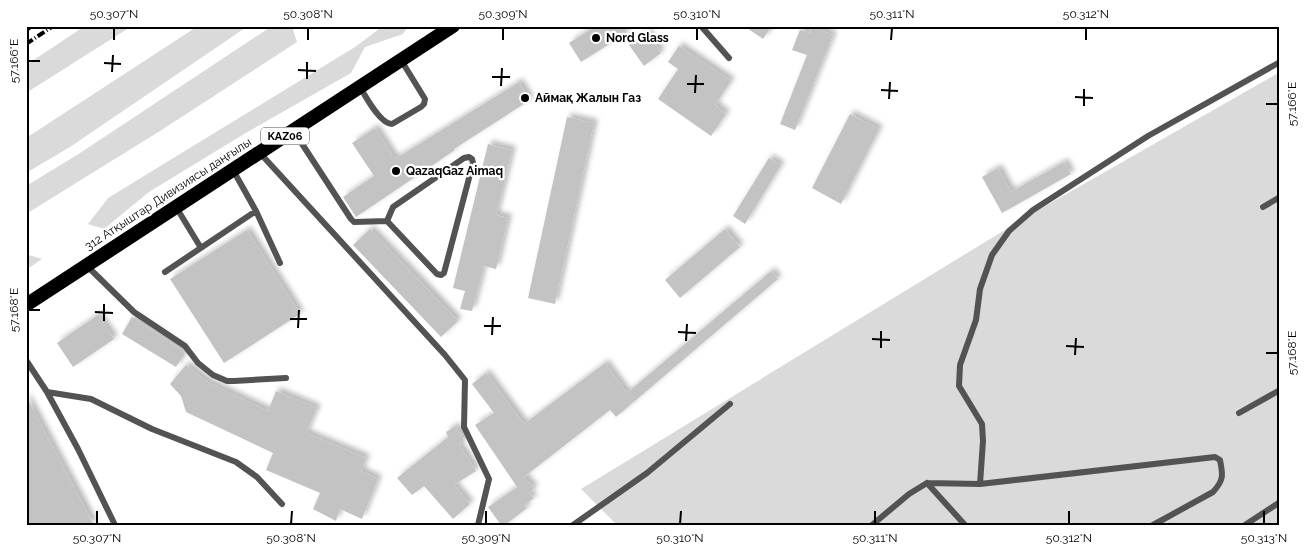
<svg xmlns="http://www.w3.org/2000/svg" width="1306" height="551" font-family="Raleway,sans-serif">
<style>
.green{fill:#dadada}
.building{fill:#c3c3c3;filter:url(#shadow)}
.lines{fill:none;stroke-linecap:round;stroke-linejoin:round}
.service{stroke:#535353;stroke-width:6}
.trunk{stroke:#000;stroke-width:14}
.rail{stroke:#000;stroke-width:4;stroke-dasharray:8 2.5 1 2.5;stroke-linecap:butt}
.ticks{fill:none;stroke:#000;stroke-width:2}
.poi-dot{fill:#000;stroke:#fff;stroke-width:2}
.labels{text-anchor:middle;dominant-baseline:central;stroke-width:4.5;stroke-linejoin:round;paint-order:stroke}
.shield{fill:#fff;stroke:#4c4c4c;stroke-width:1}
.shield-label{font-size:11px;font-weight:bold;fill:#000}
.poi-label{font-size:12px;font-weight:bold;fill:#000;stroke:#fff;text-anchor:start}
.street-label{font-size:12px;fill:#000;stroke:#fff}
.neatline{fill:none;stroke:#000;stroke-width:2}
.ticks-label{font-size:12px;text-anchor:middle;fill:#000}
</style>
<defs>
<filter id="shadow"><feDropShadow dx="4" dy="-4" stdDeviation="2.5" flood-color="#0004"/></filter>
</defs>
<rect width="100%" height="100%" fill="#fff"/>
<path class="green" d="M85 26H132L26 93V65Z
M198 26H248L70 147 26 173V138Z
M272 26H298L293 30 297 42 160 131 26 214V186L77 155Z
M383 26H408L403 34 365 47 351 73 244 134 149 192 104 229 88 224 108 198 355 47Z
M1280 72V525H617L581 489 1026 217Z
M26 254 42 259 26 270Z"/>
<path class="building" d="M596 26H623L627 33 581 62 569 43Z
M744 26H772L763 39Z
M812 27 833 35 795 130 780 124 807 55 792 50 800 30 810 33Z
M647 32 661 53 644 66 629 45Z
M679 46 731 81 715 105 726 114 711 136 658 99 678 69 668 62Z
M519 82 530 100 454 149 455 150 356 217 343 197 374 176 352 143 375 128 395 159Z
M850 114 879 129 841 204 812 188Z
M567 117 594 123 555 304 528 298Z
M488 144 512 150 496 215 508 218 496 269 484 266 472 311 460 309 465 291 453 288Z
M769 158 781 165 745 224 733 216Z
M1064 162 1071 174 1002 213 982 177 998 168 1011 192Z
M370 229 458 321 441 337 353 245Z
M725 229 740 247 680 298 665 280Z
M247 230 300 314 224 363 170 279Z
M771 271 778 279 616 417 610 410 524 477 534 488 529 494 534 498 524 505 527 508 505 525H501L488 507 517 487 475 425 494 413 472 384 486 373 524 424 605 363 627 393Z
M98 315 114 339 73 367 57 343Z
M132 317 182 350 185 354 176 367 122 334Z
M186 365 209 383 268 411 276 391 317 408 306 433 366 458 361 471 378 479 362 519 340 509 336 521 313 509 320 493 266 470 273 453 186 412 181 396 170 384Z
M26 396 94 525H26Z
M455 426 464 440 459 445 476 471 454 485 470 504 453 519 424 486 412 495 397 478 448 437 446 432Z"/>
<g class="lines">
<path class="service" d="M701 26 729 58
M360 87C366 97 380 124 392 124L421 107 424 104 425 99 401 60
M293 130 351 219 354 222 387 221 437 274 441 275 444 273 473 163 472 159 469 157 464 158 393 207 387 221
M259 152 445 355 465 380 464 427 489 479 478 525
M233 170 256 211 280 263
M176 207 201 248
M1263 207 1280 197
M87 266 134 312 185 346 198 363 213 375 227 381H234L286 378
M165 272 256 211
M26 360 47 392 91 399 152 429 236 462 257 477 282 504
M47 392 78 449 115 525
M1239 413 1280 390
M927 483 965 525
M980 484 983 441 982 424 959 386 960 365 976 320 980 289 992 255 1009 231 1033 210 1148 136 1280 62
M573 525 647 473 730 404
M872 525 909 494 927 483 980 484 1215 457 1220 460C1223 475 1224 480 1213 492L1153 525
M1245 525 1280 502"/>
<path class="trunk" d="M26 305 453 26"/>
<path class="rail" d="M26 30 32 26
M26 44 53 26"/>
</g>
<path class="ticks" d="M114 40V28M308 40V28M503 40V28M697 40V28M891 40 892 28M1086 40V28M28 61H40M104 63 121 64M298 70 316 71M112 72 113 55M492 77H510M307 79V62M687 84H704M501 86 502 68M881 90 898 91M695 93 696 75M1075 97 1093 98M889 99 890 82M1266 104H1278M1084 106V89M28 310H40M95 312 113 313M290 319H307M104 321V304M484 326H501M298 328 299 310M678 332 696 333M492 335 493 317M872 339 890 340M686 341 687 324M1066 346 1084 347M881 348V331M1266 353H1278M1075 355 1076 338M97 524V511M291 524 292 511M486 524V511M680 524 681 511M875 524V511M1069 524V511M1264 524V511"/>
<g class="poi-dot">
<circle cx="596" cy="38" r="5"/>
<circle cx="525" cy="98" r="5"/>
<circle cx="396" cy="171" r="5"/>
</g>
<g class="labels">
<rect class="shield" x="261" y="127.5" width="48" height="17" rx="4"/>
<g class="shield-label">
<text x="285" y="136">KАZ06</text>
</g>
<g class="poi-label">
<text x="606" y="38">Nord Glass</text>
<text x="535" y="98">Аймақ Жалын Газ</text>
<text x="406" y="171">QazaqGaz Aimaq</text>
</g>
<g class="street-label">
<text transform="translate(168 194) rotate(-33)">312 Атқыштар Дивизиясы даңғылы</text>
</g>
</g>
<rect width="1306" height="551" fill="none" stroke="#ffffff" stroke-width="55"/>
<rect x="28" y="28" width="1250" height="496" class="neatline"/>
<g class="ticks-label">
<text x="114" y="18">50.307°N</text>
<text x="308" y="18">50.308°N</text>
<text x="503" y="18">50.309°N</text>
<text x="697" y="18">50.310°N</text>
<text x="892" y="18">50.311°N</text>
<text x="1086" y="18">50.312°N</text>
<text transform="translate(14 61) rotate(-90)" y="4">57.166°E</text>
<text transform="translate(1292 104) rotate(-90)" y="4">57.166°E</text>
<text transform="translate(14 310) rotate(-90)" y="4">57.168°E</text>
<text transform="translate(1292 353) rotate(-90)" y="4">57.168°E</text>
<text x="97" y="542">50.307°N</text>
<text x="291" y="542">50.308°N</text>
<text x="486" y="542">50.309°N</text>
<text x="680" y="542">50.310°N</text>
<text x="875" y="542">50.311°N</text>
<text x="1069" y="542">50.312°N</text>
<text x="1264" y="542">50.313°N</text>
</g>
</svg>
